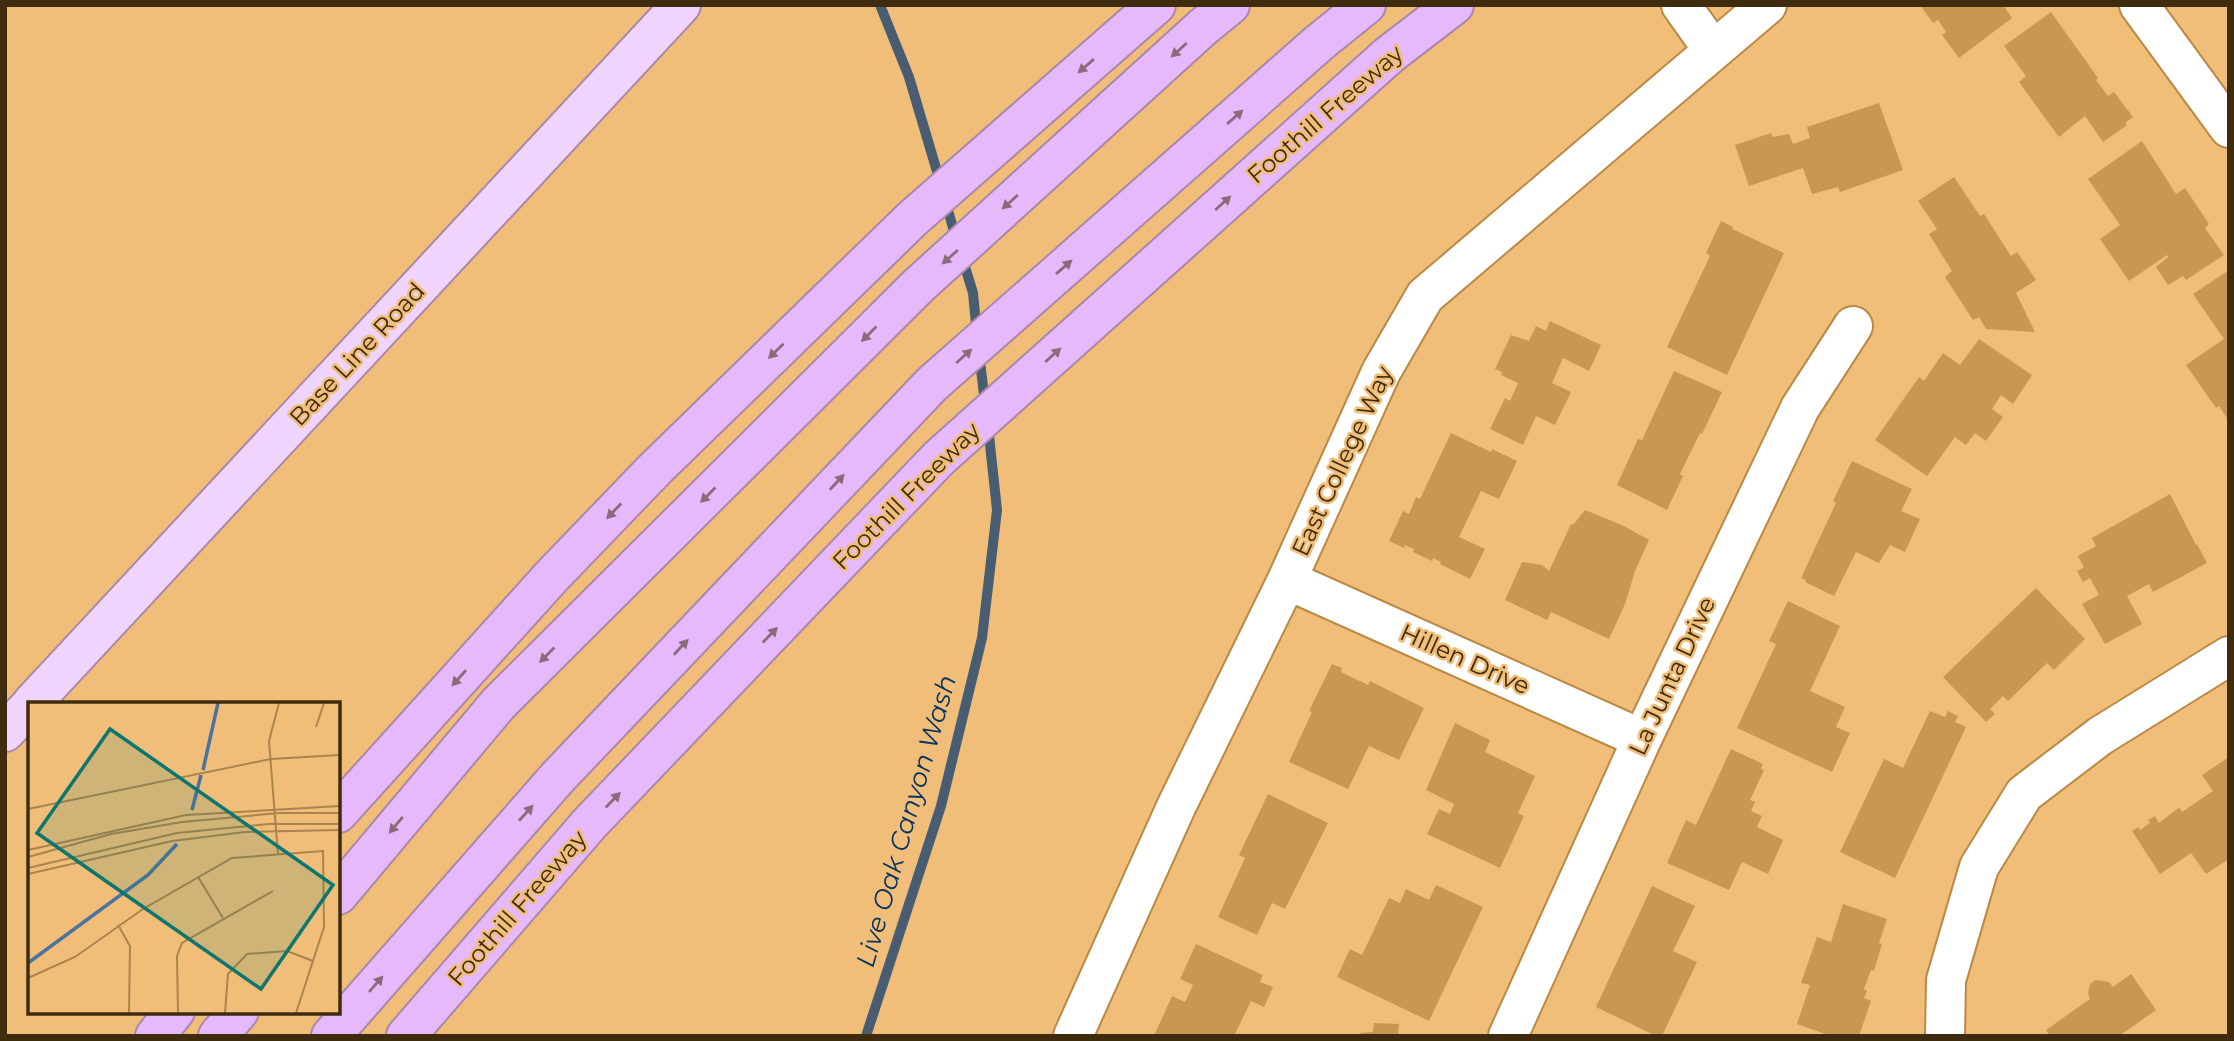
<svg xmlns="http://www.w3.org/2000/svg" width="2234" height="1041" font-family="Montserrat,sans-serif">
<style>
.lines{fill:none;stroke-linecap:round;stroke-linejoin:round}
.stream{stroke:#485d72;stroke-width:10}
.building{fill:#c99753}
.minor-casing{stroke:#ba8945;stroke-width:42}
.major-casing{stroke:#ab87a8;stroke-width:42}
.highway-casing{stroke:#ab87a8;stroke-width:42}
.minor{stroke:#fff;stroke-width:38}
.major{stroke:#efd5fd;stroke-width:38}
.highway{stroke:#e5b9fc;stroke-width:38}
.oneway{fill:#8a6b79}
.labels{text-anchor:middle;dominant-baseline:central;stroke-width:5;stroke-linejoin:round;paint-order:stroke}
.street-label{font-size:24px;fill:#3f2b0d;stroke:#f1be79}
.water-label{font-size:26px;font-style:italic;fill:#0b3561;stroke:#f1be79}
.inset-river{fill:none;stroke:#4c729e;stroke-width:3.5}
.inset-road{fill:none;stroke:#aa834e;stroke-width:2}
.view{fill:#0f766e;fill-opacity:0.15;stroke:#0f766e;stroke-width:3.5}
.inset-edge{fill:none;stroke:#3f2b0d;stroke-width:3.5}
</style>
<rect width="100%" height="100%" fill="#f1be79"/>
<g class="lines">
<path class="stream" d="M880 5 909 77 941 185
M945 200 957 242
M962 257 973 293 977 334
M979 353 985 403
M866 1036 941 806 982 638 997 510 988 426"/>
</g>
<path class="building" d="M1920 5H2003L2012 18 1959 58 1942 35 1946 32 1938 20 1933 23Z
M2051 12 2098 78 2096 80 2108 96 2114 92 2133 117 2125 123 2127 125 2103 142 2085 116 2059 137 2019 82 2026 76 2004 46Z
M1879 103 1903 170 1840 192 1838 187 1812 194 1803 168 1749 186 1735 145 1771 133 1772 137 1789 134 1793 144 1810 138 1807 127Z
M2142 141 2176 194 2185 188 2209 224 2205 228 2224 255 2186 280 2183 276 2168 285 2156 267 2168 257 2167 255 2129 281 2100 239 2120 225 2088 179Z
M1954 177 1980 216 1984 214 2011 256 2017 252 2036 280 2016 293 2035 332 1986 329 1979 317 1973 320 1945 277 1952 271 1929 234 1937 229 1918 201Z
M1721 221 1733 227 1732 229 1784 253 1727 375 1667 347 1710 256 1706 253Z
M2229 270V421L2219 406 2216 408 2186 365 2224 339 2193 294Z
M1550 321 1601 345 1589 371 1563 358 1552 383 1571 392 1555 425 1536 416 1523 445 1490 429 1505 398 1510 401 1518 383 1501 375 1502 372 1495 369 1511 335 1529 341 1536 326 1546 331Z
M1979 339 2032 375 2013 404 2001 395 1992 409 2003 417 1986 441 1975 433 1966 445 1955 437 1927 476 1875 440 1919 377 1924 381 1943 353 1960 365Z
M1674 371 1722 392 1702 434 1700 433 1680 474 1683 476 1667 510 1617 485 1638 439 1642 440Z
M1451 433 1491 452 1492 449 1517 461 1499 499 1481 491 1459 537 1485 549 1470 579 1440 564 1441 562 1433 558 1432 561 1413 552 1414 549 1405 545 1404 548 1389 541 1403 511 1409 514 1416 497 1420 499Z
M1852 461 1912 489 1901 511 1920 519 1905 552 1890 545 1879 563 1856 552 1834 596 1805 582 1806 580 1801 578 1836 503 1833 501Z
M2170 494 2196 545 2197 544 2207 563 2153 592 2149 584 2127 596 2142 624 2105 644 2082 604 2099 595 2090 578 2083 582 2077 571 2084 567 2078 556 2096 546 2092 538Z
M1585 510 1624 526 1649 540 1635 571 1625 604 1609 639 1551 612 1547 620 1505 600 1522 562 1542 565 1549 571 1571 524 1573 525Z
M2036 588 2085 639 2054 670 2047 663 2008 701 2003 696 1990 709 1995 714 1986 722 1943 677Z
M1788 601 1840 626 1810 691 1845 707 1836 727 1850 733 1832 772 1737 728 1776 644 1769 641Z
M1332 664 1342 668 1341 672 1368 685 1370 681 1424 708 1399 760 1369 746 1348 789 1289 762 1312 712 1309 711Z
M1930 711 1945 717 1948 711 1958 716 1955 722 1966 727 1895 878 1840 852 1884 759 1903 768Z
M1455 723 1490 740 1485 752 1535 776 1518 813 1524 816 1500 868 1427 834 1439 809 1450 814 1454 804 1426 790Z
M1731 749 1763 764 1761 769 1764 770 1750 800 1755 802 1751 811 1762 816 1757 827 1783 840 1768 874 1742 862 1729 890 1667 863 1686 820 1696 825Z
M2229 757V853L2227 854 2229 859 2206 874 2191 853 2160 874 2132 831 2138 827 2140 830 2150 823 2148 820 2155 816 2159 823 2177 809 2180 808 2182 812 2213 791 2202 775Z
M1268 794 1328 823 1285 909 1272 903 1257 935 1218 917 1245 858 1239 855Z
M1436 885 1483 907 1429 1021 1337 977 1350 949 1362 955 1389 898 1400 903 1406 889 1429 900Z
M1652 886 1695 906 1673 951 1697 962 1662 1036H1656L1596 1007Z
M1843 904 1887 919 1879 943 1882 944 1874 971 1871 970 1864 989 1867 991 1864 998 1871 1001 1859 1036H1831L1797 1024 1810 985 1801 983 1817 937 1831 942Z
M1196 944 1263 975 1260 982 1273 987 1264 1007 1251 1001 1234 1036H1154L1172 996 1185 1002 1193 985 1180 979Z
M2131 974 2156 1010 2119 1036H2050L2046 1030 2090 999 2088 993 2090 984 2096 980 2109 982 2113 987Z
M1374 1023 1399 1024 1398 1036H1360V1033L1373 1032Z"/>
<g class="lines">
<defs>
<path id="minor" d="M1681 5 1713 50
M2139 5 2229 128
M1287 580 1642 739
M1073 1036 1176 807 1287 580 1381 372 1425 296 1767 5
M1508 1036 1642 739 1800 408 1853 326
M1945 1036 1946 980 1979 867 2024 794 2100 736 2229 656"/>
<path id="major" d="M32 703 681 5
M5 732 30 706"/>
<path id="highway" d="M338 813 552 576 655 469 912 219 1156 5
M338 895 499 703 918 286 1203 27 1230 5
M155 1036 175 1011
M218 1036 239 1011
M331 1036 558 777 932 384 1320 42 1366 5
M406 1036 590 823 939 458 1389 55 1454 5"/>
</defs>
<use href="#minor" class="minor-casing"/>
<use href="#major" class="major-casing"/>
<use href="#highway" class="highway-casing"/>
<use href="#minor" class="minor"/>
<use href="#major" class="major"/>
<use href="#highway" class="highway"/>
</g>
<defs><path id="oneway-solid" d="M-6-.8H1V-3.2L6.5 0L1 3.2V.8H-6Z" transform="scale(1.75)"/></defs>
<g class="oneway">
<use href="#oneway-solid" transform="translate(1179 50) rotate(138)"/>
<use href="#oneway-solid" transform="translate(1086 66) rotate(139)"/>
<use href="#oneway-solid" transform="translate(1235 117) rotate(-41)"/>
<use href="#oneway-solid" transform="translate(1010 202) rotate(138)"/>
<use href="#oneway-solid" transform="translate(1223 203) rotate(-42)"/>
<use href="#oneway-solid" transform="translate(950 257) rotate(138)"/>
<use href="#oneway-solid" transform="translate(1064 267) rotate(-41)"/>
<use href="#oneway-solid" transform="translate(869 334) rotate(135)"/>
<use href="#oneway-solid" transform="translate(776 351) rotate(136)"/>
<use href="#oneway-solid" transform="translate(1053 355) rotate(-42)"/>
<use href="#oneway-solid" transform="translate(964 356) rotate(-42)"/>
<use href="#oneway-solid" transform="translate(837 482) rotate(-47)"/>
<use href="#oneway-solid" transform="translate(708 495) rotate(135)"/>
<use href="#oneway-solid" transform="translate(614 511) rotate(134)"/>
<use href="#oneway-solid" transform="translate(770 635) rotate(-46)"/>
<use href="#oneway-solid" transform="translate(681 647) rotate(-47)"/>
<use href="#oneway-solid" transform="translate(547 655) rotate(135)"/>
<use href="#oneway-solid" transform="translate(459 678) rotate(132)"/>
<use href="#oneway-solid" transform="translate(613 800) rotate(-46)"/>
<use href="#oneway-solid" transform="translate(526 813) rotate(-48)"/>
<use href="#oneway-solid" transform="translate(396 825) rotate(130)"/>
<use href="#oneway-solid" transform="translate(376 984) rotate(-49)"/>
</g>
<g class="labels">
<g class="street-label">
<text transform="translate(1325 114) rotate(-41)">Foothill Freeway</text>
<text transform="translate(357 354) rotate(-47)">Base Line Road</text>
<text transform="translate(1342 461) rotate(-65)">East College Way</text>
<text transform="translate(906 496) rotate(-45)">Foothill Freeway</text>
<text transform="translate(1465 659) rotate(24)">Hillen Drive</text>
<text transform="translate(1672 676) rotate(-65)">La Junta Drive</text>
<text transform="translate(517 908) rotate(-49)">Foothill Freeway</text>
</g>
<g class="water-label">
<text transform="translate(906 821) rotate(-74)">Live Oak Canyon Wash</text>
</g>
</g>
<g transform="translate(28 702)">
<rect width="312" height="312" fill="#f1be79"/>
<path class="inset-river" d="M175 68 190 1M164 108 173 73M0 261 120 173 149 142"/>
<path class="inset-road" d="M288 25 296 1M0 107 243 57 312 53M0 148 158 113 312 104M250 152 241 39 251 1M0 155 83 132 154 120 251 111H312M0 166 149 131 241 122H312M0 172 144 139 217 130 312 128M170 175 195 216M90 223 102 244 101 311M0 276 47 255 115 207 204 156 295 149 296 225 268 311M150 311 149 254 154 241 245 189M197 311 200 272 219 252 259 249 285 259"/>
<path class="view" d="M82 27 305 183 233 287 9 131Z"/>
<rect width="312" height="312" class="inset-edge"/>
</g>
<rect width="2234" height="1041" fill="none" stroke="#3f2b0d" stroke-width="14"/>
</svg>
